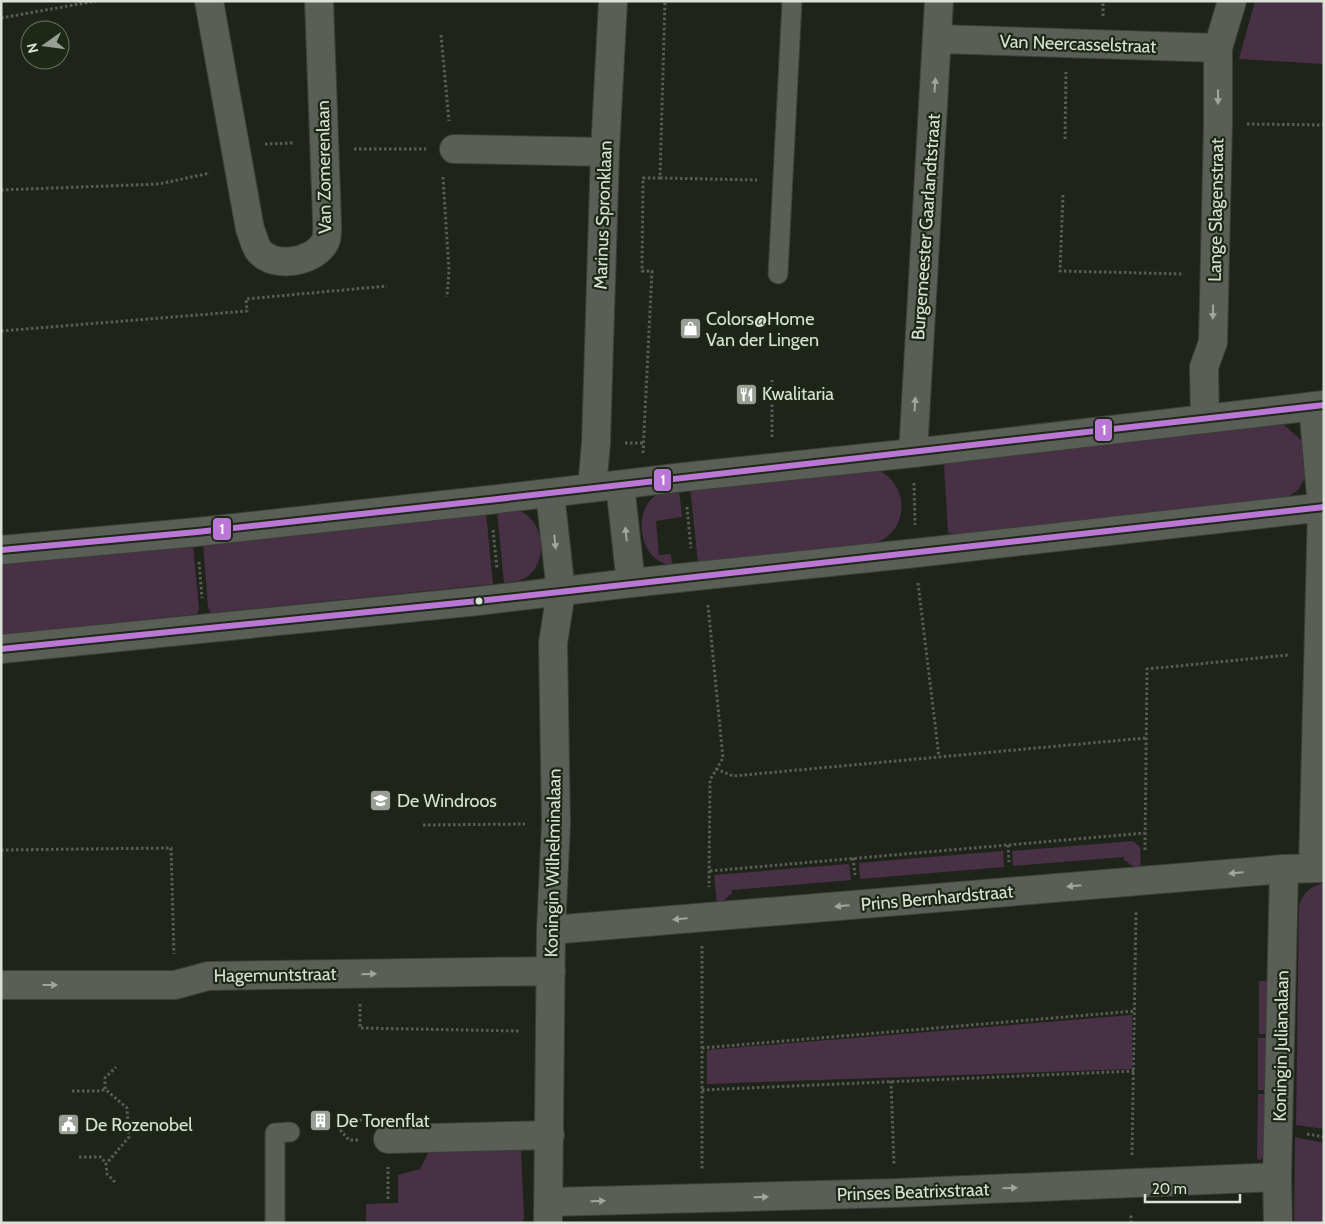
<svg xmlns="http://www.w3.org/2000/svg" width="1325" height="1224" font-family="Cabin,sans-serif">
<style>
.green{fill:#483045}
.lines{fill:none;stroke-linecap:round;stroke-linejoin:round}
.lane-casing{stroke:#3b3f38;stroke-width:21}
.street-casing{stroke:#3b3f38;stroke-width:30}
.secondary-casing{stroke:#3b3f38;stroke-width:30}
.path{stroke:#595c56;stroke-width:3;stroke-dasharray:2.5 2.5;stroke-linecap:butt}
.lane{stroke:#595e56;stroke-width:19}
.street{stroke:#595e56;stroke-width:28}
.secondary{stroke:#595e56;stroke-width:28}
.bus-1-casing{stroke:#1e2816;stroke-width:10}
.bus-1{stroke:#ba77d6;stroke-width:6}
.oneway{fill:#a0a69c}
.bus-dot{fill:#dae1d6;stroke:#1e2816;stroke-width:2}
.labels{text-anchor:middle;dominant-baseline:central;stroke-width:4.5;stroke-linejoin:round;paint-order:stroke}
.street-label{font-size:18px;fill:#dae1d6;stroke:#1e2816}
.poi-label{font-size:18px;fill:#dae1d6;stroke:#1e2816;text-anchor:start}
.line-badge{stroke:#1e2816;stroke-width:2}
.badge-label{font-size:14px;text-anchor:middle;font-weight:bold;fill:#fff}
</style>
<rect width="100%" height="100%" fill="#1f241a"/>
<path class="green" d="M1255 1H1324V64L1239 59Z
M1282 423 1302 441 1306 471 1305 478 1298 490 1286 498 956 534 948 533 944 465 949 461Z
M877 470C910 483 910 532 875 543L698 563 690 488Z
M679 489 682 517 656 521 659 555 671 554 672 565C640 563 631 512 656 495 663 491 671 491 679 489Z
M515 509C544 517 550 560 527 577 520 581 512 582 504 583L497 511Z
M486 512 493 584 211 613 208 608 203 543Z
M193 544 199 610 197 614 1 635V564Z
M1133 841 1140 847 1141 870 1137 869 1124 860V857L1013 866 1012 851Z
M1003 851 1004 867 860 879 859 863Z
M849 864 851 880 732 890V893L721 903 717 904 714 875Z
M1324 883V1129L1296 1125 1299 905C1304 892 1311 886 1324 883Z
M1259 981H1271L1270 1034H1259Z
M1132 1015V1069L707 1084V1050Z
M1258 1038H1270L1269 1090H1258Z
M1258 1094H1269L1266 1152 1260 1160 1257 1159Z
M1295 1137 1324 1143 1323 1223H1294Z
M431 1148H521L524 1218 522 1223H366V1204L398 1203V1175L420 1169Z"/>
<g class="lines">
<defs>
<path id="lane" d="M778 274 792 1
M275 1223V1133L290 1132"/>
<path id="street" d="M209 1 250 229C253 236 255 246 259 251 275 269 312 262 324 244 328 238 327 227 327 221L319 1
M938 39 1218 48
M454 149 605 152
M1205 419 1204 367 1213 342 1218 124V48L1232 1
M913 453 939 1
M620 485 631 583
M592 488 596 443 605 152 613 1
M1313 868 1322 507
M551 930 1284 869 1324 868
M1 985H175L208 976 551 971
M388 1139 550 1135
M549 1202 895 1193 1277 1177
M548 1223 551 930 556 824 553 643 561 592 550 493
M1278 1223 1277 1177 1284 869"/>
<path id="secondary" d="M1313 406 1322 507
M1 550 197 532 489 500 684 477 913 453 1324 405
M1 649 478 601 631 583 916 553 1324 507"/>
</defs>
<use href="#lane" class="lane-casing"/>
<use href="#street" class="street-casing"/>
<use href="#secondary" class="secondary-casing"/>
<path class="path" d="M1103 16V1
M1 18 96 1
M441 35 449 121
M1247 124 1324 125
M1065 139 1066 72
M265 144 293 143
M354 149H426
M443 177 449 271 447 297
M660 178 757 180
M1 190 159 184 210 173
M1063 195 1060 271 1184 274
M1 331 247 311 246 299 387 286
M772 437V380
M625 443H644
M643 453 652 271H642L643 178H660L665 1
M914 483 915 525
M687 507 691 548
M493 530 497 569
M199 562 202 598
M918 583 939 757
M708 605 723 758 710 780 709 887
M716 769 733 776 1145 738
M423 825 525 824
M1008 845 1009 862
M1 850 171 848 174 954
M1145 850 1147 669 1288 655
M853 858 855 875
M710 871 1145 833
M702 946V1170
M360 1004V1028L520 1031
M702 1048 1135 1011
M891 1081 894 1165
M702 1090 1134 1071
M72 1091H101L105 1089
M1307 1134 1324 1137
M358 1140H349L341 1131 349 1120H365
M1132 1155 1136 911
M79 1157H101L106 1164
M115 1182 107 1174 106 1164 129 1137 127 1108 105 1089V1078L116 1067
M388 1199V1167
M1131 1223V1213"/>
<use href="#lane" class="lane"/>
<use href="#street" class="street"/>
<use href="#secondary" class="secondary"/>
<defs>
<path id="bus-1" d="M1 550 197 532 489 500 1324 405
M1 649 478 601 1324 507"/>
</defs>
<use href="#bus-1" class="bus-1-casing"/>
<use href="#bus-1" class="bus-1"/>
</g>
<defs><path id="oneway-solid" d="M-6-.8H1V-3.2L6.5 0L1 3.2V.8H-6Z" transform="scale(1.25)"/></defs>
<g class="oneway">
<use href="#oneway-solid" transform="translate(935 85) rotate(-86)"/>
<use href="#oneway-solid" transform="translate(1218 97) rotate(90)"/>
<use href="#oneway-solid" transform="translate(1213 312) rotate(91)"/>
<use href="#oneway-solid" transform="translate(915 404) rotate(-87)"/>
<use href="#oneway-solid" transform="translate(626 534) rotate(-96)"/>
<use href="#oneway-solid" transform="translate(555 542) rotate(84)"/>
<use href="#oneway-solid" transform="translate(1236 873) rotate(175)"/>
<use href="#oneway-solid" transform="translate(1074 886) rotate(175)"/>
<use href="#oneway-solid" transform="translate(842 906) rotate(175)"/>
<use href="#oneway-solid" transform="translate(680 919) rotate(175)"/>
<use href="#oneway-solid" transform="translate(369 974) rotate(-1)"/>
<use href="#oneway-solid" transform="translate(50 985)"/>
<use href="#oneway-solid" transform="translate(1010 1188) rotate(-2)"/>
<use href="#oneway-solid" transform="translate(761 1197) rotate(-2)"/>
<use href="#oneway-solid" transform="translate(598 1201) rotate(-1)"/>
</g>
<defs>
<symbol id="shop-square" viewBox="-11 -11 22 22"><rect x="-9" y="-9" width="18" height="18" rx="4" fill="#999f94" stroke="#1e2816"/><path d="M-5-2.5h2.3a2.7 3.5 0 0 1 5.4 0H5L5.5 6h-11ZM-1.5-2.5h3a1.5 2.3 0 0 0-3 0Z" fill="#fff"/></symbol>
<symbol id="restaurant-square" viewBox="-11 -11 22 22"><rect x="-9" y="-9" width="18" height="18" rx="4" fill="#999f94" stroke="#1e2816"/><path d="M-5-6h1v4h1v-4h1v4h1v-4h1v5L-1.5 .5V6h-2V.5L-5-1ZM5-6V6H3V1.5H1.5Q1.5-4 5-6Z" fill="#fff"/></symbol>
<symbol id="school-square" viewBox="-11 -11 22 22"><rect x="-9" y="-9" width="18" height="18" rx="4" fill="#999f94" stroke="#1e2816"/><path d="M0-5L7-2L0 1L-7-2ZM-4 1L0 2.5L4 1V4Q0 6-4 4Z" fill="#fff"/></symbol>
<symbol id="building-square" viewBox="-11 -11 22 22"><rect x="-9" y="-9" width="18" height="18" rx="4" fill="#999f94" stroke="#1e2816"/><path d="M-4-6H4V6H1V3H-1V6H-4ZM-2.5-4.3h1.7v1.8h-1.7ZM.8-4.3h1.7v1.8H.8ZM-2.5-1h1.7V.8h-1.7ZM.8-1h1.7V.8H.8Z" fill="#fff"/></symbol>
<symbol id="civic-square" viewBox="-11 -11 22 22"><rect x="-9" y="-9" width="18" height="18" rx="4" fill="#999f94" stroke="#1e2816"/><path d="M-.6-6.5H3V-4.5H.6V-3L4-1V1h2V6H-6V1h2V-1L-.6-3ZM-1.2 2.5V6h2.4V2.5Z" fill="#fff"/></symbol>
</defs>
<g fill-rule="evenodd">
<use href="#shop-square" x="678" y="316" width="25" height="25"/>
<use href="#restaurant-square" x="734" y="382" width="25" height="25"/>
<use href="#school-square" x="368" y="788" width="25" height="25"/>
<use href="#building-square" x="308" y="1108" width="25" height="25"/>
<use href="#civic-square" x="56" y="1112" width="25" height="25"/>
</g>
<circle class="bus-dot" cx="479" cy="601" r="4.5"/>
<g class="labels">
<g class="street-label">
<text transform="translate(1078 44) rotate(2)">Van Neercasselstraat</text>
<text transform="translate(324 167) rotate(-91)">Van Zomerenlaan</text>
<text transform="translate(1216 210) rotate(-89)">Lange Slagenstraat</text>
<text transform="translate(603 215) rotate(-88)">Marinus Spronklaan</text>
<text transform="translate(926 227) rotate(-86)">Burgemeester Gaarlandtstraat</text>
<text transform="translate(553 863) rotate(-89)">Koningin Wilhelminalaan</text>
<text transform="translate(937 898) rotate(-5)">Prins Bernhardstraat</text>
<text transform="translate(275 975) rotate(-1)">Hagemuntstraat</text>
<text transform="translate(1281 1046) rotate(-89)">Koningin Julianalaan</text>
<text transform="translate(913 1192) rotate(-2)">Prinses Beatrixstraat</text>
</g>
<g class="poi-label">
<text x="706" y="319">Colors@Home<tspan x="706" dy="21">Van der Lingen</tspan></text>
<text x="762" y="394">Kwalitaria</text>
<text x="397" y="801">De Windroos</text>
<text x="336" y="1121">De Torenflat</text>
<text x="85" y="1125">De Rozenobel</text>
</g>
</g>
<g class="line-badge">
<rect x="1094" y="418" width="19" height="24" rx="5" fill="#ba77d6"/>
<rect x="653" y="468" width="19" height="24" rx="5" fill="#ba77d6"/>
<rect x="212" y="517" width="20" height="24" rx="5" fill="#ba77d6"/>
</g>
<g class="badge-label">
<text x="1104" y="435">1</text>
<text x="663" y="485">1</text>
<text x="222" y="534">1</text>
</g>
<rect width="1325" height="1224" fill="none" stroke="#dae1d6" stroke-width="5"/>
<g transform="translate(45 45) rotate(256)"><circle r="24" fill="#1e2816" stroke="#697263"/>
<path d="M0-4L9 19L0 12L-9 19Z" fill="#999f94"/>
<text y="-8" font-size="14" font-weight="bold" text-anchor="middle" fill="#dae1d6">N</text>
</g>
<path d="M1145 1194v8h95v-8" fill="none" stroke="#dae1d6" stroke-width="2.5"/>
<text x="1152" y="1194" font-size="15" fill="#dae1d6" stroke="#1e2816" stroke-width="4" paint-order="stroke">20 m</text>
</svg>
